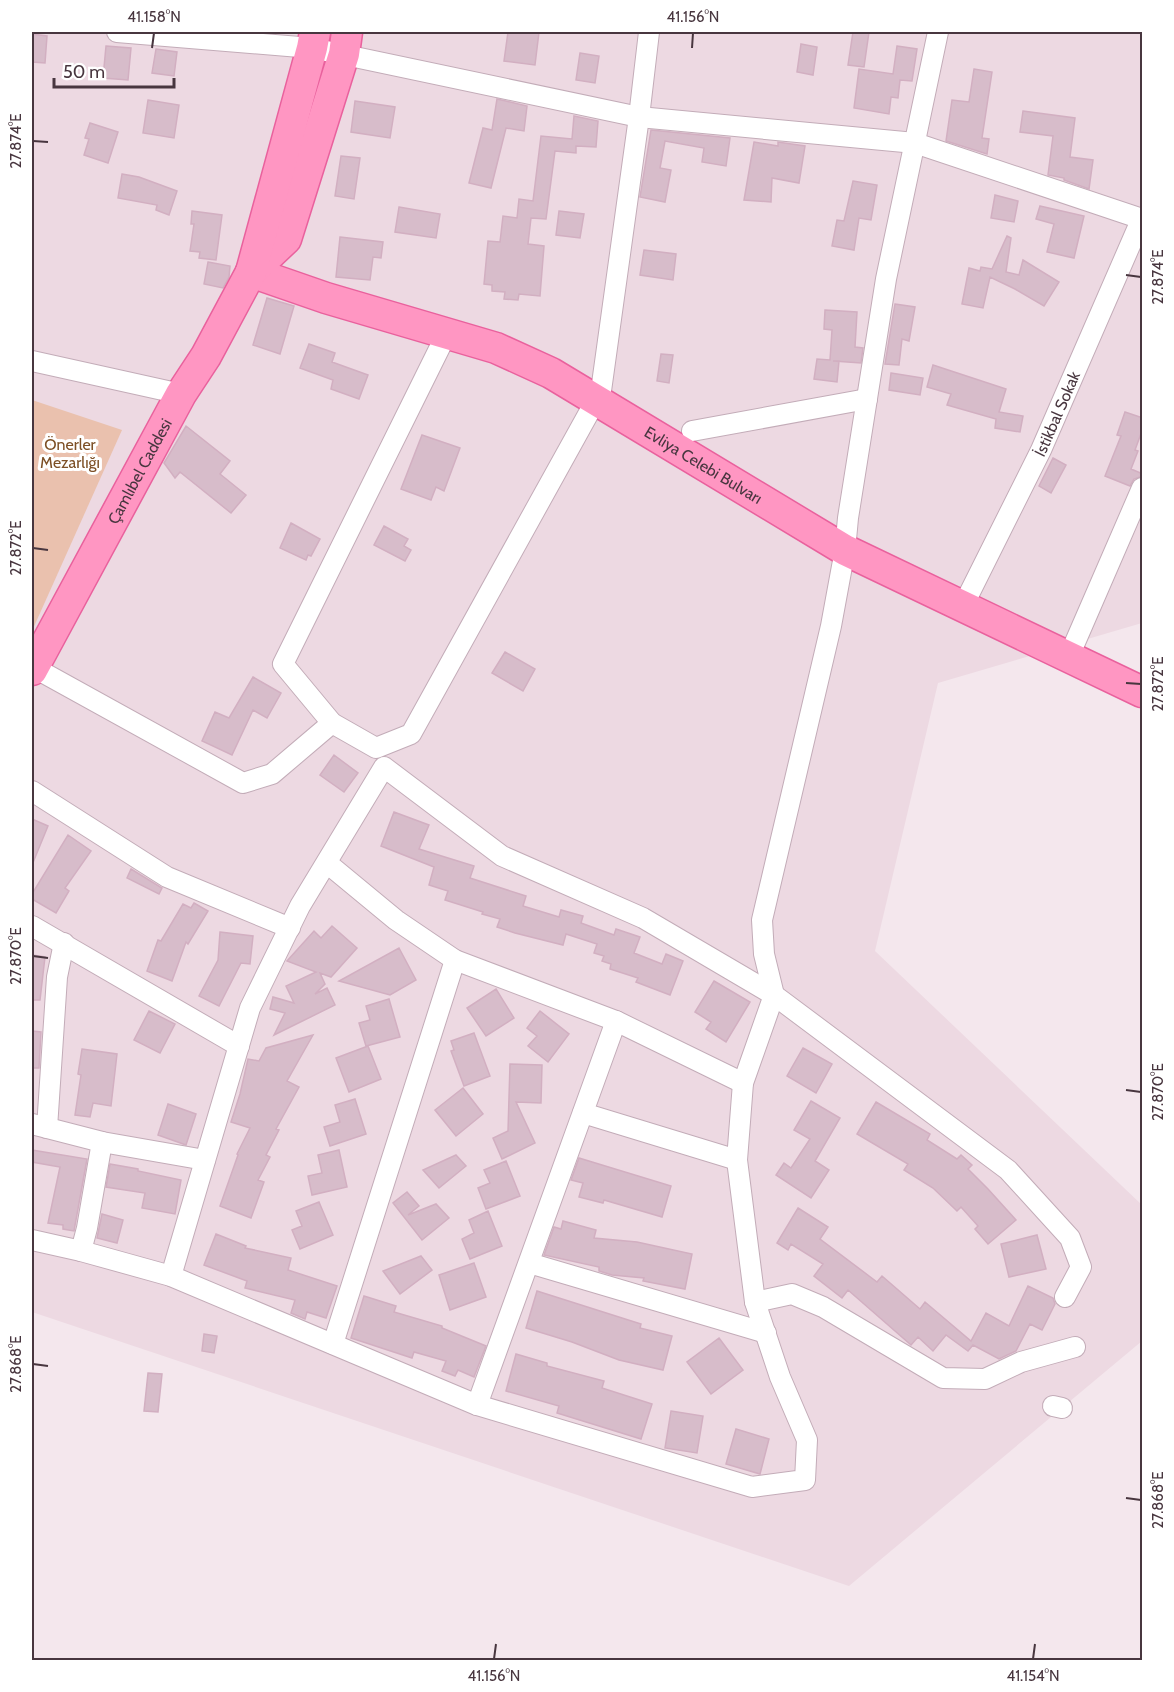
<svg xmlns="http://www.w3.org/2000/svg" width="1174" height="1692" font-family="Cabin,sans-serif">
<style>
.residential{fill:#edd9e2}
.green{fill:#eac1ae}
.building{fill:#d7bcca;stroke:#d2afc1;stroke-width:1.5}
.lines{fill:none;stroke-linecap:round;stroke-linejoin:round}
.street-casing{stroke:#c3acb8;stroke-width:22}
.primary-casing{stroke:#e9619d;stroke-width:33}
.street{stroke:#fff;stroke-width:20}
.primary{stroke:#ff96c2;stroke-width:30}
.ticks{fill:none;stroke:#48363f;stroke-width:2}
.labels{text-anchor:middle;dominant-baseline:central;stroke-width:6;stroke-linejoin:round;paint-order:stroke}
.street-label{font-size:16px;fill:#48363f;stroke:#fff}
.park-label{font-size:16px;fill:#7d5026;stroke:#fff}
.neatline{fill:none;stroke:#48363f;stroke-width:2}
.ticks-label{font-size:15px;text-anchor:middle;fill:#48363f}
</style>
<rect width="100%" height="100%" fill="#f4e7ed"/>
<path class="residential" d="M32 32H1142V623L938 683 875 951 1142 1205V1341L849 1586 32 1312Z"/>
<path class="green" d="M32 400 122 430 32 631Z"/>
<path class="building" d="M508 32H539L535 65 504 61Z
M853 32H869L864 67 848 65Z
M32 34 47 36 45 63 32 62Z
M801 44 817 47 813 75 797 72Z
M106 46 131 48 128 80 103 78Z
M897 46 917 49 912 81 900 80 898 98 891 97 889 114 854 108 859 69 893 74Z
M156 49 177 52 174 76 152 73Z
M580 53 599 56 595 83 576 80Z
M974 69 992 72 982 138 989 139 987 154 946 141 952 100 969 102Z
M497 99 527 106 524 131 506 128 491 188 469 183 483 128 492 130Z
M148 100 179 105 174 138 143 133Z
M355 101 395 107 390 138 351 132Z
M1023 111 1075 118 1070 157 1093 160 1089 189 1064 180V178L1048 175 1053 136 1020 132Z
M574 116 598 121 596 147 576 146V153L555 151 546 219 531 218 528 244 544 246 540 296 519 294 518 300 504 299 505 292 492 291V285L484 284 488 241 500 242 503 216 517 218 519 199 533 201 541 136 572 139Z
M90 123 118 132 108 163 84 155 89 139 85 138Z
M651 130 730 138 726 166 702 162 704 148 665 141 660 168 671 170 665 202 640 197Z
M754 142 778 146V142L805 146 799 183 772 178 771 202 744 200Z
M341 156 360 158 354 199 335 196Z
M122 174 139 177 177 191 169 215 156 210 157 205 118 198Z
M853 181 877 185 871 220 859 218 854 250 832 246 837 220 844 221Z
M995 195 1018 201 1014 222 991 218Z
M1040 206 1084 216 1074 258 1047 252 1054 224 1036 219Z
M399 207 440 214 436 238 395 232Z
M192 211 222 215 216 260 199 258 200 252 190 251 194 224H191Z
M559 211 584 214 580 238 556 235Z
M1007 236 1011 238 1006 272 1019 275 1023 260 1059 282 1044 306 1015 289 990 277 983 308 962 304 969 268 980 271 981 267 992 269Z
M340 237 383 242 381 258 373 257 370 280 336 277Z
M644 250 676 254 673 280 640 275Z
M208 262 230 266 229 277 223 288 204 284Z
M267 298 294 306 280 354 253 345Z
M895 304 915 307 909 341 902 339 899 365 885 364Z
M825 310 857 312 855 347 863 348 861 363 833 361H839L837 382 814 379 817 359 830 360 832 330 824 329Z
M309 344 335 353 332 362 368 375 359 399 331 389 333 380 300 368Z
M661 354 673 355 669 383 657 381Z
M933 365 1006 389 999 412 1023 416 1020 432 995 428 996 419 947 405 951 394 927 387Z
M891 373 923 378 920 395 889 390Z
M1125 412 1143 418V428L1135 450 1138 451 1131 469 1143 474V476L1134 479 1130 486 1105 476 1121 436 1117 435Z
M186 426 230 461 220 474 246 495 231 513 180 472 175 478 164 463Z
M422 435 460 448 444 491 436 487 431 500 401 489Z
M1053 458 1066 465 1051 493 1039 486Z
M291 523 320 539 311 556 308 555 306 560 280 548Z
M384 526 408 539 404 546 411 550 405 561 374 545Z
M505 652 535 669 523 691 492 673Z
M253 677 281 693 267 718 253 710 232 755 202 741 215 712 229 718Z
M334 755 358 773 344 792 320 775Z
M394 812 429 825 419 849 474 866 470 878 526 896 523 906 559 917 561 910 583 916 581 923 614 935 616 929 640 937 634 953 662 964 666 954 683 961 670 995 636 982 638 978 610 969 611 964 602 961 604 956 594 953 597 944 566 934 563 945 515 933 497 927 500 919 482 914 483 912 445 900 448 891 429 885 434 867 381 846Z
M32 819 48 826 32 865Z
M68 835 91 851 65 888 69 891 56 913 32 899V894Z
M131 869 162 888 159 894 127 878Z
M194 903 208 911 188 944 186 942 172 981 147 971 158 940 161 941 183 904 191 908Z
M332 926 357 948 331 977 320 973 325 984 315 994 327 988 335 1005 274 1035 285 1013 270 1009 273 997 294 1003 286 986 316 972 287 961 314 931 321 938Z
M220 932 253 936 250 964 241 963 219 1006 199 996 218 960Z
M399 948 416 980 390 995 339 981Z
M32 955 45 957 40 1000H32Z
M714 981 750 1002 726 1042 706 1029 711 1022 695 1012Z
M496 989 514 1018 486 1036 467 1008Z
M389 999 400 1037 366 1046 359 1023 370 1020 366 1006Z
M149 1011 175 1024 160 1053 134 1040Z
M540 1011 569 1034 548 1062 528 1046 537 1036 527 1028Z
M32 1031 41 1032 39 1068H32Z
M474 1033 490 1076 464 1086 451 1051 454 1050 451 1041Z
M313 1035 287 1081 299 1087 276 1129 279 1130 266 1155 270 1157 258 1180 264 1182 251 1218 220 1206 238 1155 237 1154 250 1128 231 1122 240 1094 248 1059 259 1061 266 1048Z
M368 1046 381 1079 349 1092 336 1058Z
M803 1048 832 1064 816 1093 787 1076Z
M82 1049 117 1054 111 1106 93 1103 90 1117 75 1115 81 1075 78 1074Z
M510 1064 542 1065 541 1103 516 1102 535 1143 502 1159 493 1138 508 1131Z
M463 1088 483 1114 456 1136 435 1110Z
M355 1099 366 1134 330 1146 324 1127 340 1122 335 1105Z
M811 1101 840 1118 815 1161 829 1170 811 1198 776 1175 784 1163 791 1168 810 1139 794 1130Z
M876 1102 930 1134 927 1140 957 1159 961 1155 972 1165 968 1169 988 1189 1016 1220 988 1244 975 1229 978 1226 961 1207 957 1211 933 1188 904 1170 908 1164 857 1134Z
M168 1104 196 1114 186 1145 158 1135Z
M32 1150 87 1159 74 1231 63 1229V1225L48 1223 60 1167 32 1162Z
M339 1150 347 1187 312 1195 308 1176 322 1173 318 1155Z
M456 1155 466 1166 439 1188 423 1170Z
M579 1158 671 1186 662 1217 604 1200 603 1203 579 1197 583 1183 571 1180Z
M506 1161 520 1196 486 1209 478 1188 490 1183 484 1170Z
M110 1164 138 1169V1171L181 1180 175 1214 142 1208 145 1193 106 1187Z
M407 1192 419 1206 408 1215 436 1204 449 1218 422 1240 393 1203Z
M319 1202 333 1235 300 1249 292 1230 302 1226 296 1211Z
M798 1208 828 1227 820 1239 877 1282 882 1276 920 1309 925 1302 971 1341 986 1313 1009 1326 1028 1286 1053 1298 1055 1304 1042 1330 1030 1324 1016 1351 999 1359 973 1345 968 1351 946 1335 933 1351 918 1337 911 1345 848 1290 842 1298 814 1276 823 1264 791 1244 788 1250 777 1243Z
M488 1211 502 1246 470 1259 462 1239 474 1233 469 1220Z
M102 1214 123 1220 117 1243 97 1238Z
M563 1221 596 1230 594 1238 637 1242 692 1254 685 1289 643 1281 644 1278 612 1275 599 1271V1267L544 1255 554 1227 561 1229Z
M216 1234 246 1246 245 1248 291 1258 288 1270 337 1286 326 1318 307 1312 305 1319 291 1313 295 1300 245 1288 247 1281 204 1265Z
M1037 1235 1046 1269 1009 1277 1001 1244Z
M421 1256 432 1270 400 1294 383 1271Z
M474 1263 486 1297 450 1310 439 1275Z
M537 1291 641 1324 640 1328 672 1336 663 1370 619 1360 572 1342 526 1328Z
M364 1296 396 1306 394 1312 442 1326V1328L486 1346 474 1377 458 1370 455 1376 442 1371 446 1361 414 1352 412 1358 351 1338Z
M204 1334 217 1336 214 1353 202 1351Z
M719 1338 743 1370 711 1394 687 1362Z
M516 1354 547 1363V1366L604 1381 602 1388 652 1404 641 1439 557 1413 559 1406 506 1391Z
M148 1373 162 1374 158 1412 144 1411Z
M671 1411 703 1416 697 1453 665 1448Z
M736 1429 769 1439 760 1474 726 1464Z"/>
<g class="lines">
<defs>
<g id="street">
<path d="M117 32 312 48 639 117 915 143 1142 219"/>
<path d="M447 333 283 664 332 723 376 748 411 734 601 391 639 117 649 32"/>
<path d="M32 361 181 394"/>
<path d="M692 431 867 399"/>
<path id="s1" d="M963 606 1041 450 1142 218"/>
<path d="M1073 647 1142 488"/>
<path d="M33 667 243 783 272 774 332 723"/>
<path d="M32 791 167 877 290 928"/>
<path d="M327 863 396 920 455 960 616 1021 743 1083"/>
<path d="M32 926 239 1046"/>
<path d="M583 1113 737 1160"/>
<path d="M32 1124 102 1142 87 1228 81 1251"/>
<path d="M47 1128 57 977 64 943"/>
<path d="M102 1142 205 1160"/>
<path d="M32 1240 81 1251 171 1276 477 1405 752 1487 805 1480 807 1440 780 1377 755 1302 737 1160 743 1083 774 995 764 954 762 920 831 626 845 550 848 518 886 279 938 32"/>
<path d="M529 1263 766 1333"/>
<path d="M171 1276 250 1008 300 906 384 767 502 856 643 918 774 995 1008 1170 1070 1238 1081 1267 1065 1297"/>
<path d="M755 1302 792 1294 823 1307 943 1378 985 1379 1021 1362 1075 1347"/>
<path d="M333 1344 455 960"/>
<path d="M477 1405 616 1021"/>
<path d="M1053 1406 1062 1408"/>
</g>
<g id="primary">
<path id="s2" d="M251 272 326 298 496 348 551 373 845 550 1142 692"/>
<path d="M251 272 286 239 344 54 347 32"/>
<path id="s3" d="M32 670 181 394 206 356 251 272 312 48 315 32"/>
</g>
</defs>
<use href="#street" class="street-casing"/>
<use href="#primary" class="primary-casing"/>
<use href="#street" class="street"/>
<use href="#primary" class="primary"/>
</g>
<path class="ticks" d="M152 48 154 33M692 48 693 33M33 141 48 142M1126 275 1141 277M33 548 48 550M1126 683 1141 684M33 956 48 958M1126 1090 1141 1092M33 1364 48 1366M1126 1498 1141 1500M494 1659 496 1644M1033 1659 1035 1644"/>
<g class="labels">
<g class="street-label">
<text stroke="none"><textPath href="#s1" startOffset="214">İstikbal Sokak</textPath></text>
<text stroke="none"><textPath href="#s2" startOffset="495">Evliya Celebi Bulvarı</textPath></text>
<text stroke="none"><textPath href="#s3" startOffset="226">Çamlıbel Caddesi</textPath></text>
</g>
<g class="park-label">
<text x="70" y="444">Önerler<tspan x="70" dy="18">Mezarlığı</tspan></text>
</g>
</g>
<rect width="1174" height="1692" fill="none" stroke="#ffffff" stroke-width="66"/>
<path d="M54 78v9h120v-9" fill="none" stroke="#48363f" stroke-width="3"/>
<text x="63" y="78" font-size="18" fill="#48363f" stroke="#ffffff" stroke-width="4.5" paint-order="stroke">50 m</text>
<rect x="33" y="33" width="1108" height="1626" class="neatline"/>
<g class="ticks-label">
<text x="154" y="22">41.158°N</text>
<text x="693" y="22">41.156°N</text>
<text transform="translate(16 141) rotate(-90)" y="5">27.874°E</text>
<text transform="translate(1158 277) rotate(-90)" y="5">27.874°E</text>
<text transform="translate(16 548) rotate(-90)" y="5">27.872°E</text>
<text transform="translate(1158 684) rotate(-90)" y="5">27.872°E</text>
<text transform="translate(16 956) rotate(-90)" y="5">27.870°E</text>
<text transform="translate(1158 1092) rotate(-90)" y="5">27.870°E</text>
<text transform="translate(16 1364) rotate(-90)" y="5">27.868°E</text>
<text transform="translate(1158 1500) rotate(-90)" y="5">27.868°E</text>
<text x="494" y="1681">41.156°N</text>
<text x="1033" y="1681">41.154°N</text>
</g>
</svg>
